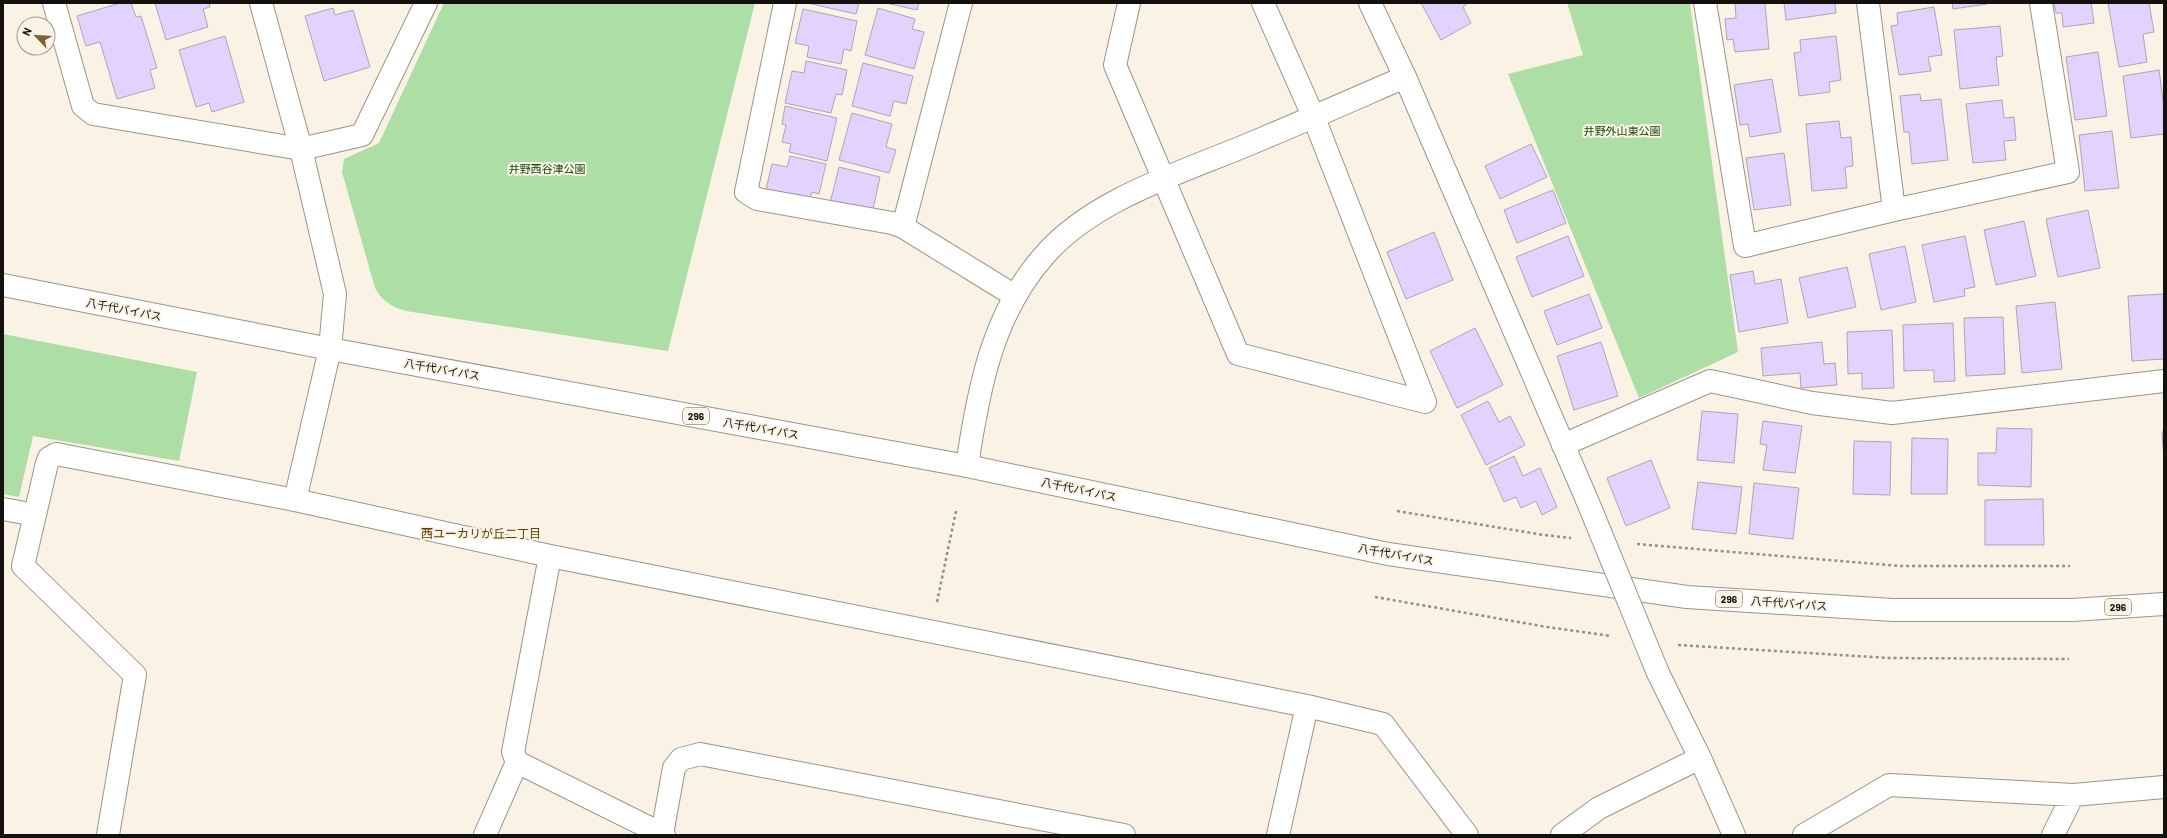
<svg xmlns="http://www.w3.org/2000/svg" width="2167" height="838" font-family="Barlow,'Noto Sans JP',sans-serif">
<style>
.green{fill:#acdea5}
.building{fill:#e2d2ff;stroke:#aba7b4}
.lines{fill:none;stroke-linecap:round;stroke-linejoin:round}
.street-casing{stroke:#9b9488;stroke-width:24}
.secondary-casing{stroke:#9b9488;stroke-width:24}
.highway-casing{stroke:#9b9488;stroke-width:24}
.path{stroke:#959087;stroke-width:2.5;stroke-dasharray:3 3;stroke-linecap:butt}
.street{stroke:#fff;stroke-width:22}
.secondary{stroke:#fff;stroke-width:22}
.highway{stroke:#fff;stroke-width:22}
.secondary-bridge-casing{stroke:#9b9488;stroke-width:24;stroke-linecap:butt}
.secondary-bridge{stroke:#fff;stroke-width:22}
.labels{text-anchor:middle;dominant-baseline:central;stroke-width:4;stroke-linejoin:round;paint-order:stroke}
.shield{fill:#f9f2e5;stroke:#58544e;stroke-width:1}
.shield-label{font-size:10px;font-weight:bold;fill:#13110d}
.park-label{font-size:11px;fill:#134a0a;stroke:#f9f2e5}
.street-label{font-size:11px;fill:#13110d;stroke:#f9f2e5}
.neighbourhood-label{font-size:12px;fill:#5b4102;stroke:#f9f2e5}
</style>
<rect width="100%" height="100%" fill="#f9f2e5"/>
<path class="green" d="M444 3H755L668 351 406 311C391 306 383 302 375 288L342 172 344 159 379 143Z
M1567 3H1690L1738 352 1639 398 1508 74 1583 55Z
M3 334 197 372 179 461 33 436 19 497 3 494Z"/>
<path class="building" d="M120 3H131L136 17 141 16 157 68 150 70 155 88 117 99 100 42 86 46 77 16Z
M155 3H209L210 7 203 9 208 27 166 40Z
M807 3H859L856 14Z
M886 3H919L917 10Z
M1421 3H1468L1463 7 1471 23 1441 40Z
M1735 3H1765L1769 49 1735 52 1733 39 1727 40 1725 19 1736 18Z
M1784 3H1835L1836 13 1786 20Z
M1952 3H1987V4L1953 9Z
M2054 3H2091L2094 23 2063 27 2062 13H2056Z
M2108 3H2149L2154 32 2143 34 2147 62 2119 67Z
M1934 7 1942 55 1928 57 1931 71 1899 75 1891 26 1898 25 1897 13Z
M333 8 335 15 353 10 370 67 324 81 305 16Z
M878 8 915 19 912 29 924 32 914 69 865 55Z
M803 9 857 21 851 51 844 49 841 64 807 57 809 46 795 43Z
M2000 26 2003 56 1996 57 1999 85 1960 89 1954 30Z
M225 36 244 102 212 112 209 103 196 107 179 50Z
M1836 36 1841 80 1829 82 1830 92 1799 96 1794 53 1801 52 1800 40Z
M2098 52 2107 116 2075 120 2066 57Z
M806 61 847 70 842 95 836 94 831 113 785 103 792 71 804 73Z
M863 63 913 76 906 104 894 101 890 116 852 106Z
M2159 70 2164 108V134L2131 138 2123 76Z
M1772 79 1781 132 1750 137 1748 124 1740 125 1734 85Z
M1920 94 1921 101 1941 99 1948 160 1912 164 1909 132H1904L1900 96Z
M2002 100 2004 118 2014 117 2016 140 2004 141 2006 160 1973 163 1966 104Z
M785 106 837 118 827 161 789 152 791 144 782 142 786 125 782 124Z
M852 113 892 124 886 147 896 150 889 173 839 160Z
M1839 121 1841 138 1851 137 1853 166 1845 167 1847 188 1812 191 1806 124Z
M2112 131 2119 188 2085 191 2079 135Z
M1531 144 1547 177 1500 199 1485 166Z
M1784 153 1791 205 1754 210 1746 158Z
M790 156 826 164 819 194 812 192 810 199 766 189 772 164 787 167Z
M839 167 880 177 872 214 830 203Z
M1553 190 1566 223 1517 243 1504 210Z
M2088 210 2100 268 2058 277 2046 219Z
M2024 221 2036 276 1996 285 1984 230Z
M1434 232 1453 280 1406 299 1387 252Z
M1568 236 1584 276 1532 297 1516 257Z
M1965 236 1975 287 1964 289 1965 296 1934 302 1922 245Z
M1905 246 1916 302 1881 310 1869 254Z
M1847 267 1856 307 1808 318 1799 278Z
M1753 271 1755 284 1781 279 1788 323 1739 332 1730 275Z
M1589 294 1602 328 1557 345 1544 311Z
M2164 294V359L2132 361 2128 296Z
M2055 302 2062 369 2022 373 2016 306Z
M2003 317 2005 374 1966 376 1964 318Z
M1953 323 1955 381 1934 382V370L1904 371 1903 325Z
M1475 328 1503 385 1457 408 1430 351Z
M1892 330 1894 388 1862 389V373L1848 374 1847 332Z
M1601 342 1618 396 1574 410 1557 356Z
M1822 342 1824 364 1835 363 1837 385 1801 388 1800 373 1763 376 1761 348Z
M1488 401 1499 422 1510 416 1525 445 1486 465 1461 415Z
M1702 411 1738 414 1734 463 1697 460Z
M1763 421 1802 426 1795 473 1763 470 1767 445 1760 444Z
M1997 428 2032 429 2031 487 1978 485V453H1996Z
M2164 431V460L2162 432Z
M1912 438 1948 439 1947 494H1911Z
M1854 441 1891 442 1890 495 1853 494Z
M1514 456 1523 476 1540 468 1557 507 1542 515 1536 501 1521 508 1516 497 1504 502 1489 468Z
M1651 460 1670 508 1626 526 1607 478Z
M1698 482 1742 487 1736 534 1692 529Z
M1754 483 1799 488 1793 539 1749 534Z
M2043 499 2044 545H1985V500Z"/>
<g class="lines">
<defs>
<path id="street" d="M54 3 83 106 93 114 301 149 362 135 426 3
M785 3 746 192 757 199 892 223 903 227 1015 296
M1129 3 1115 65 1238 354 1425 402 1314 118 1263 3
M1705 3 1745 246 1894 210 2068 172 2041 3
M1868 3 1894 210
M903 227 961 3
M1563 445 1710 381 1812 403 1892 413 2164 381
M967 466C978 391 992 315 1043 257 1091 200 1180 173 1247 145 1300 123 1352 100 1405 77
M3 509 35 515
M550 556 513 752 517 762 664 835
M662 834 674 768 681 759 700 754 1124 835
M108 835 135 675 23 566 47 463 49 458 56 454 295 500 550 556 1307 706 1383 724 1467 835
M485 835 517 762
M1278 835 1307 706
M1804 835 1889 785 2073 795 2164 787
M2053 835 2073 795"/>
<path id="secondary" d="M261 3 301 149 335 294 330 349 295 500
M1370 3 1405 77 1587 500
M1658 673 1700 758 1734 835
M1562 835 1599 808 1700 758"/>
<path id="highway" d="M3 285 330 349 967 466 1388 554 1687 597 1893 610H2072L2164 604"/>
</defs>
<use href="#street" class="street-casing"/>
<use href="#secondary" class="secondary-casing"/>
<use href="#highway" class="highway-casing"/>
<path class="path" d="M1397 511 1544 535 1571 538
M1637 544 1899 566H2070
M1375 597 1547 627 1611 636
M937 602 956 511
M1678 645 1889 658 2069 659"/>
<use href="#street" class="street"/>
<use href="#secondary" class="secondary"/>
<use href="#highway" class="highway"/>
<defs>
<path id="secondary-bridge" d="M1587 500 1658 673"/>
</defs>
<use href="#secondary-bridge" class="secondary-bridge-casing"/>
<use href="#secondary-bridge" class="secondary-bridge"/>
</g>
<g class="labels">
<g class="shield">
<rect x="683" y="408" width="26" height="16" rx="3"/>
<rect x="1716" y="591" width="26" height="16" rx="3"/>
<rect x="2105" y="599" width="26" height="16" rx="3"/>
</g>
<g class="shield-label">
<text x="696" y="416">296</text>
<text x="1729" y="599">296</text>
<text x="2118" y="607">296</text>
</g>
<g class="park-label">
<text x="1622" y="130">井野外山東公園</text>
<text x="547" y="168">井野西谷津公園</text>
</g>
<g class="street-label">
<text transform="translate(124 309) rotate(11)">八千代バイパス</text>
<text transform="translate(442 369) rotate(10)">八千代バイパス</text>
<text transform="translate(761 428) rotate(10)">八千代バイパス</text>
<text transform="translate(1079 489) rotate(12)">八千代バイパス</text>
<text transform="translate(1396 554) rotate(10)">八千代バイパス</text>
<text transform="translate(1789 603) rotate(4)">八千代バイパス</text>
</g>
<g class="neighbourhood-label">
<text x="481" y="533">西ユーカリが丘二丁目</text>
</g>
</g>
<rect width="2167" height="838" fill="none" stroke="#13110d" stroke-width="8"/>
<g transform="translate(36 36) rotate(295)"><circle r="19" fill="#f9f2e5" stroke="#9d988f"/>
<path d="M0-3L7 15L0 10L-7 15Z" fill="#7b6333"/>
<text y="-6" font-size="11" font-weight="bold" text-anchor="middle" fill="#13110d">N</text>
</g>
</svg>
